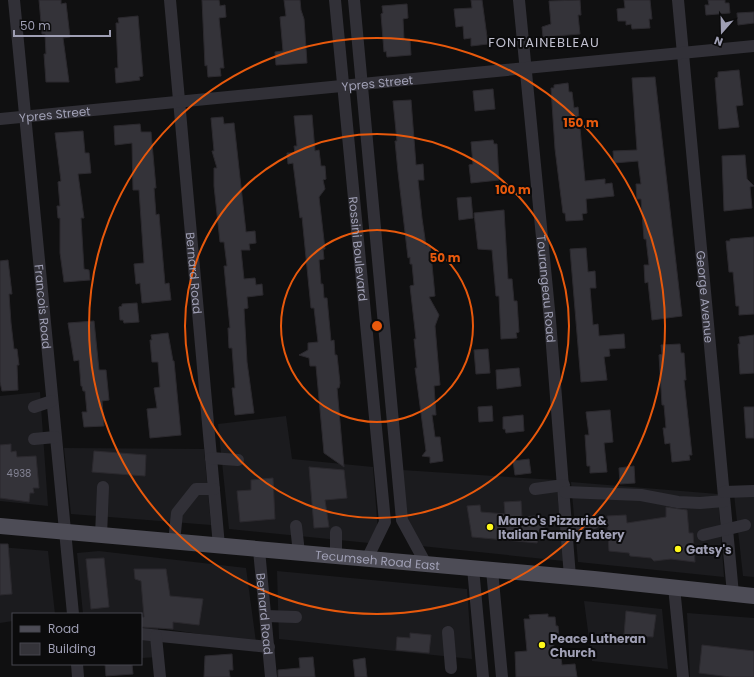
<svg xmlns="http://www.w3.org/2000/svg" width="754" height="677" font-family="Poppins,sans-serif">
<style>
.built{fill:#1b1b1e}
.building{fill:#343339;stroke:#2b292e}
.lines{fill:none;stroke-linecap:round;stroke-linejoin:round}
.minor{stroke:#313037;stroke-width:12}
.major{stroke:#4d4c56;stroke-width:16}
.ring{fill:none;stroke:#e8590c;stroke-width:2}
.poi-dot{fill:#fff91a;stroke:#0b0b0c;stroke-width:1.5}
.labels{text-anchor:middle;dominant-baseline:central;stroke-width:4;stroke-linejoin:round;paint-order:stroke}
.number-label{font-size:10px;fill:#848495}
.street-label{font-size:12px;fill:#9f9fb4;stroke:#0b0b0c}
.poi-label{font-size:12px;font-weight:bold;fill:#9f9fb4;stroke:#0b0b0c;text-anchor:start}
.neighbourhood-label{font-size:13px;letter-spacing:1px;fill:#c1c0cf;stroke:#0b0b0c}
.centre{fill:#e8590c;stroke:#0b0b0c;stroke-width:2}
.ring-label{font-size:12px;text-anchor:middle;font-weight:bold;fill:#e8590c;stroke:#0b0b0c;stroke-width:4;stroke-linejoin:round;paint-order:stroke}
</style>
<rect width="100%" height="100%" fill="#101011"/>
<path class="built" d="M40 392 48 506 0 501V396Z
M286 416 292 459 373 467 379 544 229 529 218 424Z
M64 448 204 449 211 525 71 514Z
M402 470 556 480 564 561 421 546 408 524Z
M571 482 718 494 724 577 578 562Z
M754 492V577L743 576 734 494Z
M0 547 48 551 55 614H13V621L0 623Z
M99 551 246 568 256 642 158 628 160 657 141 658V614H83L77 553Z
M277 571 467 589 472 659 279 639Z
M584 601 662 609 668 669 592 661Z
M687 613 754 618V677H690Z"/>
<path class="building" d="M39 0H61V4L66 3 70 37 63 38 69 82H46L44 54H46L45 34H42Z
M202 0H219L220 6 225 5 226 17 219 18 224 68H220L221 76 208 77 207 65 205 66Z
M284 0H300L301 10 304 19 307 63 276 65 275 52 283 51 280 17 286 16Z
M471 0H482L488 44 471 46V38L464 39 463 26 456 27 454 9 472 8Z
M580 0 581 15H578L580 34 543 37 542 27 551 24 549 1Z
M624 0H650L652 19H649L650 28 632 29 631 24 626 25V21H618L617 9 625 8Z
M708 0H725V3H729L730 13 706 15 705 5H709Z
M407 4 408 18 403 19 404 40 410 39 411 55 387 57 386 51 384 52 381 14 383 13 382 6Z
M754 12V23L738 25 737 13Z
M138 16 143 76 139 77 140 80 116 83 115 68H118L116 23H119L118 18Z
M739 70 743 105 736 106 739 127 719 129 715 78 718 77V72Z
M655 77 682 316 652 320 648 282 645 283 644 265H649L646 239H644L641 199H637L636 184H641L638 161 614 163 613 151 637 150 632 78Z
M568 83 569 92H572L574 108 578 107 585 181 605 179V184L612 183 614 196 586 199 587 213 582 214 583 220 566 221 565 213H563L555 149 551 88H554V85Z
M493 89 495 109 475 111 473 91Z
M411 100 416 165 423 164 424 180H418L422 218 426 246 430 245 431 254 435 296 429 297 439 315 435 326 440 385 434 386 436 415H432L435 437H440L443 461 430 463V457L422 456 426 451 415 368H417L414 339H416L410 286 414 285 412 264H410V257L408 258 398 172 395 141H397L393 101Z
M312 115 315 151 319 150 321 166H325L326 179 323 180 325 189 319 197 325 249H323L324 259 319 260 321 284H323L324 298H327L331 341 334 340 335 355H337L340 383 339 388H337L344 467 324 453 316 366H310L309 358 299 355 308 350V343L318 342 314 308H311L302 217 300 218 293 163 288 164 287 153H295L294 146H297L294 116Z
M223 117 224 124 234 123 246 232 255 231 256 243 249 244 250 250H241L244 279 255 278 256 285 262 284 263 295 247 297 248 308 244 309 247 362 254 413 235 415 232 388H235L232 348H229L228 328H230L224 266H227L224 242H220L214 186V168H217L212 151H214L211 118Z
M140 124 141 132H151L156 188H154L156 215 159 214 165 284 169 283 171 300 142 303 140 283 136 284 134 264 144 263 139 190H133L132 143 115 145 114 126Z
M83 131 85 153H89L91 173 78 174 84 218H81L84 269 89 270 90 280 64 282 60 253V218H58L57 206H60L58 182 61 181 55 133Z
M493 140 494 144H497L499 180 471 183 469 165 473 164 471 142Z
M745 155 747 179 754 186 750 187 752 208 724 211 722 156Z
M471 197 473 218 459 220 457 198Z
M504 210 508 279H512L514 301H517L519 332 516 333 517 338 501 339 499 296H496L492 250 478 249 474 213Z
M754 237V314L739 315V306H736L733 272H729L726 241H730V239Z
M586 248 588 272 595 271 596 288H590L593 325 598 324 599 336 624 334 625 348 609 349 610 356 604 357 607 380 581 382 570 249Z
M8 260 12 294H9L11 323 14 349H17L19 365H17L18 390 2 391 0 382V261Z
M137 303 139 322 124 323 123 320H120L119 307 122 306V304Z
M94 321 99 370H106L109 400 102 401 104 426 84 427 82 412H87L85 391H83L82 386H81L79 360 74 361 68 323Z
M168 333 173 361H174L181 435 150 438 147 409 157 408 154 388 160 387 158 362H152L150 340H152L151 335Z
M754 335V373L740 374 738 344H740L739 337Z
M680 344 681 353H684L686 380H684L692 455H689L690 460 672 462 670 443 665 444 663 428H666L664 405H662L659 355 662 354 661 345Z
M488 349 490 373 476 374 474 350Z
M519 368 521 386 497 389 496 370Z
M492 406 493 421 479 422 478 407Z
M744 407H754V438H746Z
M610 410 613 442 604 443 607 472 590 473V466H587L585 435H589L586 412Z
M523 415 524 431 506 433 505 429H503V417Z
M11 444V452L16 451 17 457 36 456 39 488H33L34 493H30L29 502 0 498V445Z
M94 451 146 455 145 476 92 472Z
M529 459 531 473 515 475 513 461Z
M634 466 635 483 620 484 619 468Z
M309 467 344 470 347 498 325 500 329 527 314 528Z
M273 478 275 519 240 522 237 491 251 490V480Z
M521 501 522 517 535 516 536 524H544L545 538H538L537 543 472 537 467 506 480 505 481 512 505 514 504 502Z
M666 507 687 510 689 533H693L695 562 671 559 654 561 651 558 630 556 629 553 609 551 607 516 626 515 627 523 666 517Z
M0 544H8L12 594 0 595Z
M104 558 109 607 91 609 86 559Z
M134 569H166L170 596 203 599 199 625 173 622V629L141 627V617H144L141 581 135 579Z
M626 611 656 615 653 637 624 635Z
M548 614V617H555L556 626H558L559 637H553L555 658H561L562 665 575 664 577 677H516L515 652 527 651 524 619H530L529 615Z
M410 633 431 635 429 653 396 650 397 637 410 638Z
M702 645 754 651V677H730L699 673Z
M232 654 233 670H229L230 677H204L205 656Z
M313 657 315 677H278V670L300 668 299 658Z
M365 658 367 677H355L353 660Z
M105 664H132L133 674 106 676Z"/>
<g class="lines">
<g class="minor">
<path id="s1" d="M14 0 73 614"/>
<path id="s2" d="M170 0 219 546"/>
<path id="s3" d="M335 0 385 522 367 559"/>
<path d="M354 0 402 520 426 564"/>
<path id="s4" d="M519 0 550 320 570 577"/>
<path id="s5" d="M678 0 733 594"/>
<path id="s6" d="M0 119 754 46"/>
<path d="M34 407 52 401"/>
<path d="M34 439 55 437"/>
<path d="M211 458 238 460"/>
<path d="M535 489 564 485"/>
<path d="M565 492 641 495 678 502 700 503 724 501"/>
<path d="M724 492 754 491"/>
<path d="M296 526 299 553"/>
<path d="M567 526 594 523"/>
<path d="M336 532V557"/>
<path d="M703 535 745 525"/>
<path d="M101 536 103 487"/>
<path d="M174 542 177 513 196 489H214"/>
<path id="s7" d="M259 550 271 677"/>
<path d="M473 568 483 677"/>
<path d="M492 570 502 677"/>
<path d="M674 587 683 677"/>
<path d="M266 616 296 617"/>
<path d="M448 632 451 668"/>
<path d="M141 634 269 647"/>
<path d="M156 636 160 677"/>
<path d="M77 664 78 677"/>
</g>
<path class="major" id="s8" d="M0 526 594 579 754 596"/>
</g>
<g class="ring">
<circle cx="377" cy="326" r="96"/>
<circle cx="377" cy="326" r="192"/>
<circle cx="377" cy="326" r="288"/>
</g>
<g class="poi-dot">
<circle cx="490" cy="527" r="4"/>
<circle cx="678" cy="549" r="4"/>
<circle cx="542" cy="645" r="4"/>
</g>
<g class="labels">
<g class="number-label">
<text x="19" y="473">4938</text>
</g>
<g class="street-label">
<text stroke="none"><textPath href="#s6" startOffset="379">Ypres Street</textPath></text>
<text stroke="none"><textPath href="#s6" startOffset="55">Ypres Street</textPath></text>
<text stroke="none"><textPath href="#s3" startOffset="250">Rossini Boulevard</textPath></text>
<text stroke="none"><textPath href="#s2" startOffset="274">Bernard Road</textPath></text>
<text stroke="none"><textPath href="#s4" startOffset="290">Tourangeau Road</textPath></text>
<text stroke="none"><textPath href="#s5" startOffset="298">George Avenue</textPath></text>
<text stroke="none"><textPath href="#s1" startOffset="308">Francois Road</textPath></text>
<text stroke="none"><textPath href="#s8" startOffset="379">Tecumseh Road East</textPath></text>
<text stroke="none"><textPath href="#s7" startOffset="64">Bernard Road</textPath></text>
</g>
<g class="poi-label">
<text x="498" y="520">Marco's Pizzaria&amp;<tspan x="498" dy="14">Italian Family Eatery</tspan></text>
<text x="686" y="549">Gatsy's</text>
<text x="550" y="638">Peace Lutheran<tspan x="550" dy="14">Church</tspan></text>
</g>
<g class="neighbourhood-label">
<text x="544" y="42">FONTAINEBLEAU</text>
</g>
</g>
<circle cx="377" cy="326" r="6" class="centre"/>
<g class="ring-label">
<text x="581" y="127">150 m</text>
<text x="513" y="194">100 m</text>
<text x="445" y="262">50 m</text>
</g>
<rect x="12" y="613" width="130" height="52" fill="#0b0b0c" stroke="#46464f"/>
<rect x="20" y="626" width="20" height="6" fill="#4d4c56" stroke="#46464f"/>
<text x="48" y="633" font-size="12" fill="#9f9fb4">Road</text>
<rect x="20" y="643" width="20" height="12" fill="#343339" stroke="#46464f"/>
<text x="48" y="653" font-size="12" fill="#9f9fb4">Building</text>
<g transform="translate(722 32) rotate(200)" stroke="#0b0b0c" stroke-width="3" paint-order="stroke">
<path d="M0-3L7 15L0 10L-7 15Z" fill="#9f9fb4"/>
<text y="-6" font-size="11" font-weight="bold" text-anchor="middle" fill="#9f9fb4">N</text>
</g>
<path d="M14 30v6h96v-6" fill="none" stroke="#9f9fb4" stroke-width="2"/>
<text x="20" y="30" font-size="12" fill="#9f9fb4" stroke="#0b0b0c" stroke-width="3" paint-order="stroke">50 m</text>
</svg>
